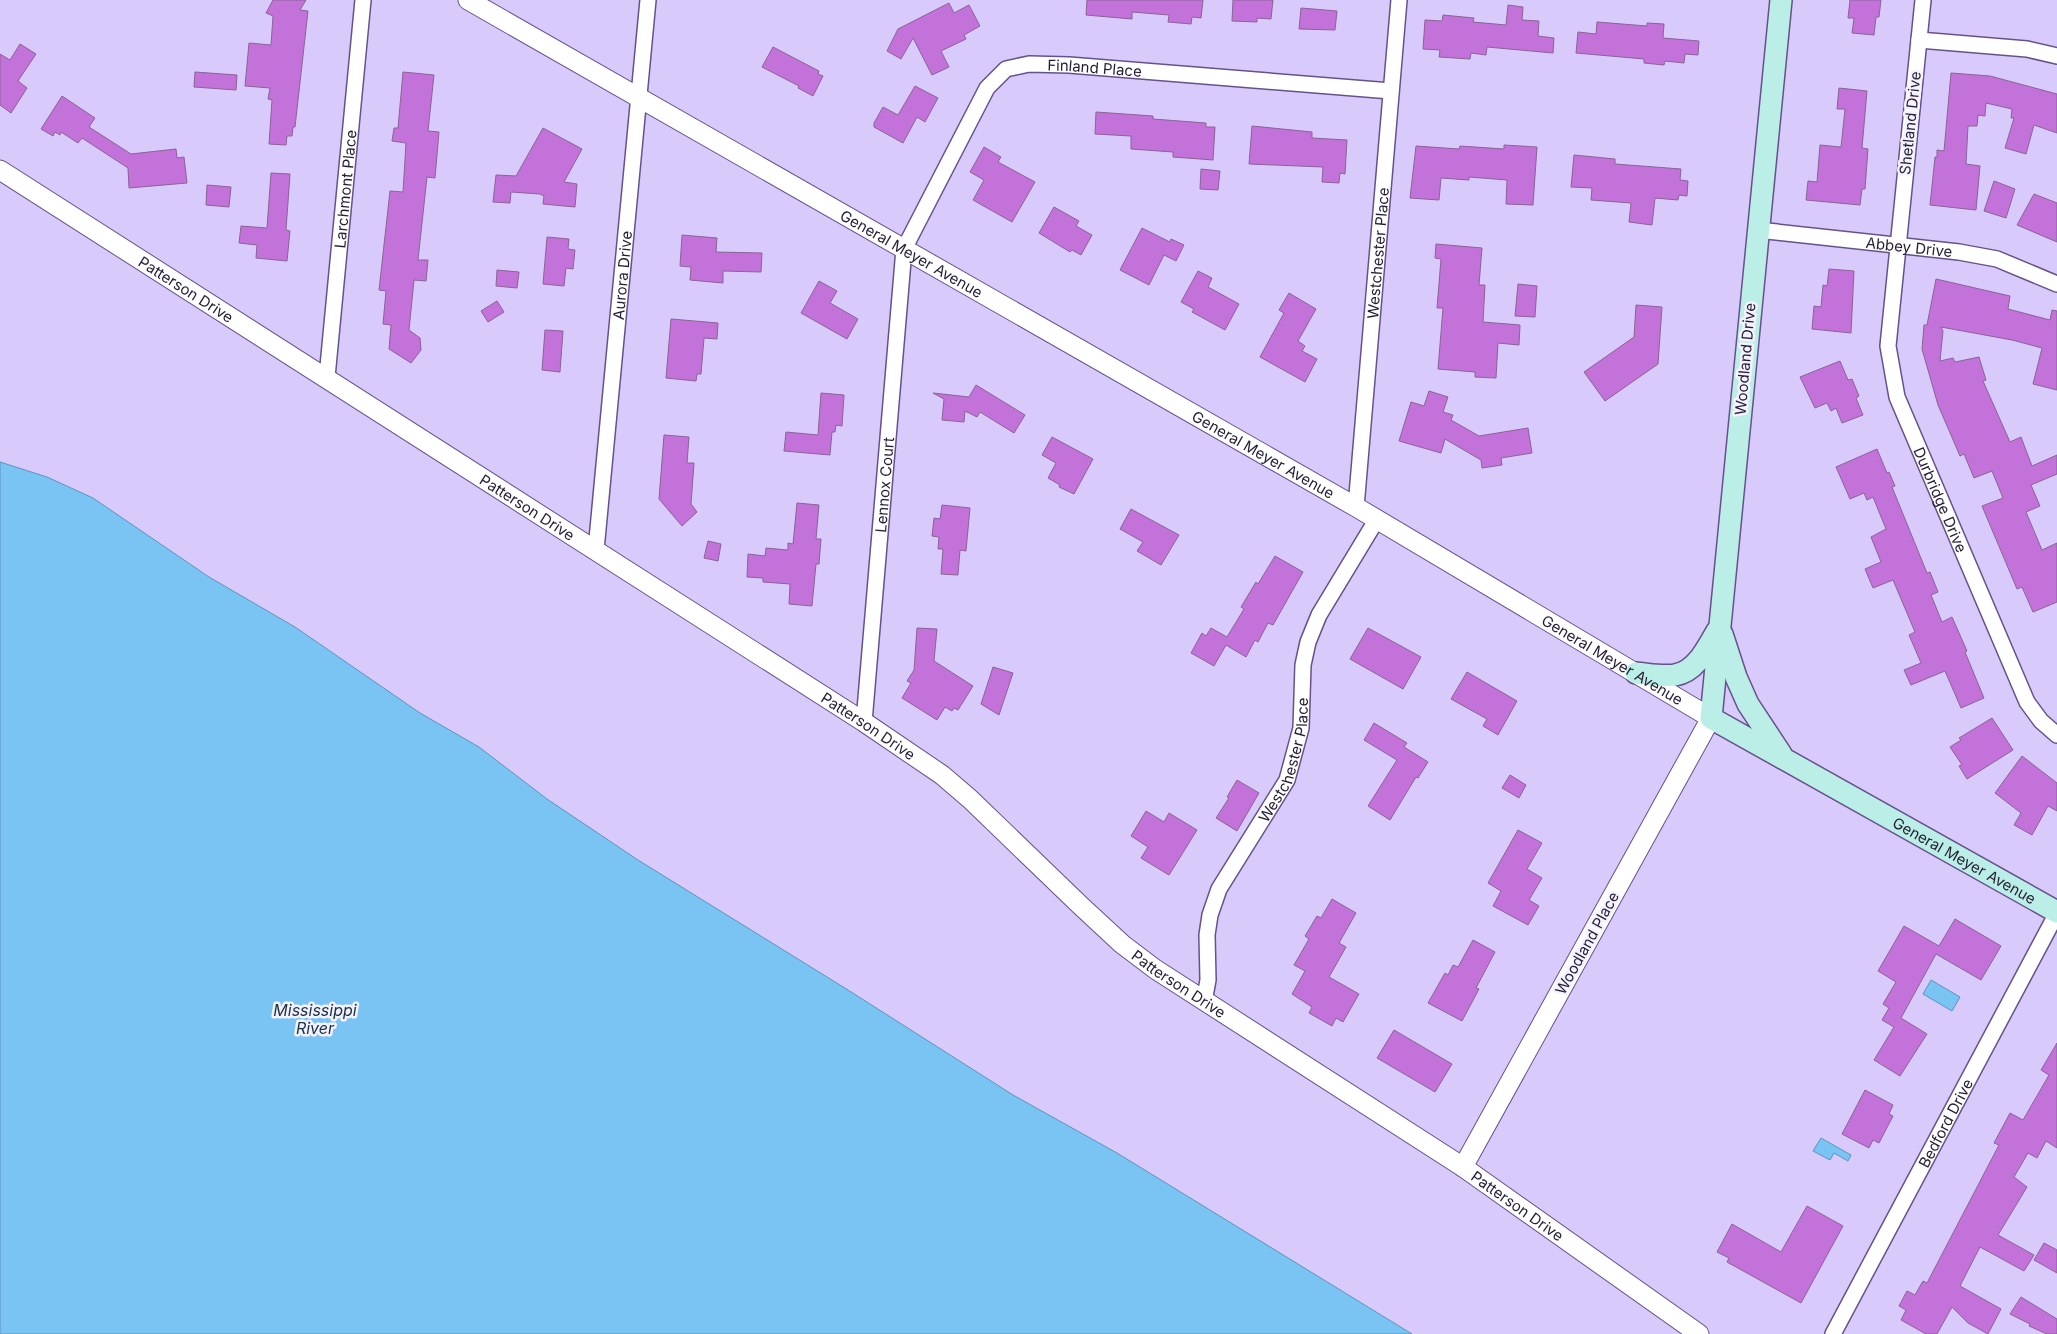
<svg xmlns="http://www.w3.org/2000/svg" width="2057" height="1334" font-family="Inter,sans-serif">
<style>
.water{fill:#7ac4f4;stroke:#6092ba}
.building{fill:#c372da;stroke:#8a6396}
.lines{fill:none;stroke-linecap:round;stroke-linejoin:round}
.minor-casing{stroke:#655289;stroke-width:18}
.tertiary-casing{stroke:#655289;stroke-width:21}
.secondary-casing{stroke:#655289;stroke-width:24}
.minor{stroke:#fff;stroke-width:15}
.tertiary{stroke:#fff;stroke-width:19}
.secondary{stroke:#baeee6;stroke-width:21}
.labels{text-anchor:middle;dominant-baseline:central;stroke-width:5;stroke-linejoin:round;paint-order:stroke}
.street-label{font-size:15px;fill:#251d34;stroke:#f5f2ff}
.water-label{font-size:16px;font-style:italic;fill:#1a3140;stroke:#f5f2ff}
</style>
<rect width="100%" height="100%" fill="#d9cafc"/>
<path class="water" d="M0 462 47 477 93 498 209 577 295 627 420 713 479 747 547 799 638 860 848 990 1013 1095 1117 1153 1412 1334H0Z
M1931 980 1960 997 1952 1011 1923 994Z
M1821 1138 1851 1155 1848 1161 1834 1153 1830 1160 1813 1151Z"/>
<path class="building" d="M273 0H306L300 10 308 11 295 127H293L292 136H287L286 145 269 144 272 100 268 99 270 88 245 86 249 43 271 45 273 16 266 13Z
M1087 0H1203L1201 18 1192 17 1191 24 1168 22 1169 15 1132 12V19L1086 15Z
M1233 0H1273L1271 19 1257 18V22L1232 21Z
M1850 0H1881L1879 17H1876L1874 35 1852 33 1854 18H1848Z
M949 3 954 13 969 5 980 26 964 35 966 39 941 51 949 67 932 75 913 38 901 59 887 51 898 29Z
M1508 5 1523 7 1522 20 1539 21 1538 36 1554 38 1553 53 1487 47 1486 55 1471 53 1470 59 1439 57 1440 50 1423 49 1425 20 1442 21 1443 15 1474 18 1473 22 1506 25Z
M1301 8 1337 11 1335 30 1299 29Z
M1597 22 1647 26V23L1664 24 1663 38 1699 41 1698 55 1685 54 1684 63 1665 61 1664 65 1644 63V59L1576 53 1578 32 1596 34Z
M20 44 36 54 18 81 27 88 11 113 0 105V54L10 60Z
M773 47 819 71 818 74 823 76 813 96 798 88 799 86 762 67Z
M195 72 237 75 236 90 194 87Z
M403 72 434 75 428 131 439 132 435 178 427 177 418 260H428L426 281 414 280 409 330 420 338 421 350 411 363 389 349 391 325 383 324 386 291 379 290 390 191 403 192 406 143 392 141 394 128H398Z
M1951 73 1990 76 2057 94V133L2034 125 2026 154 2005 148 2014 118H2011L2012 109 1986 103 1985 116 1978 115 1977 126H1968L1966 164 1980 166 1976 210 1930 205 1935 157H1937V150L1944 151Z
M915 86 938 98 925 122 917 117 903 143 874 127V123L883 107 898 115Z
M1839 88 1867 91 1862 148 1868 149 1865 189H1862L1860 205 1806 200 1808 181 1817 182 1820 145 1841 147 1845 109H1837Z
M62 96 95 118 89 127 131 154 176 149 177 158 184 157 187 183 129 188 128 168 82 138 78 143 61 132 60 135 55 132 53 136 41 129Z
M1096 112 1153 116V119L1206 123V127H1215L1213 160 1173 157V152L1131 149V136L1095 134Z
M1252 126 1312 132V138L1347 140 1345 174 1340 173 1339 183 1322 182 1323 167 1249 164Z
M543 128 582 149 564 182 577 184 575 207 543 204 544 196 540 194 511 192 510 203 493 202 496 175 516 176Z
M1504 145 1537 147 1533 205 1506 204 1507 180 1469 177V180L1441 178 1439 200 1410 198 1416 146 1459 149 1460 146 1504 149Z
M984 147 1001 157 998 162 1035 182 1012 222 973 200 984 180 970 172Z
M1574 155 1615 159V164L1681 169 1680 180 1688 181 1687 196 1679 195 1678 200 1655 198 1652 225 1629 222 1631 203 1591 200 1592 188 1571 187Z
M1201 169 1220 171 1218 190 1200 189Z
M271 173 290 174 286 230 290 231 287 261 256 258 257 245 239 243 241 226 267 228Z
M1994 181 2015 189 2006 218 1984 211Z
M207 185 231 187 229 207 206 205Z
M2034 194 2057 203V242L2017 225Z
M1054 207 1079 221 1076 226 1092 235 1081 255 1072 250 1070 252 1039 233Z
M1142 228 1170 242 1171 239 1184 245 1176 261 1164 255 1149 285 1120 270Z
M682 235 717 238 716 252 762 253 761 272 723 271V283L690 280 691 267 680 266Z
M547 237 569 239 568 249 575 250 573 269 566 268 564 286 543 284Z
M1436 244 1482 248 1479 285H1485L1483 322 1520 325 1519 345 1498 343 1496 378 1475 377V372L1438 369 1443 308H1437L1441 259 1435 258Z
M1829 269 1854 271 1851 333 1812 329 1814 306 1821 307 1823 285 1827 286Z
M497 270 519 272 517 288 496 286Z
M1198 271 1212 278 1208 287 1239 304 1225 330 1192 312 1194 309 1181 302Z
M1936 279 2010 296 2008 309 2050 320 2052 310 2057 311V390L2033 384 2042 348 2012 340 1941 327 1943 331 1940 361 1953 358 1955 362 1979 357 1986 380 1983 381 2010 442 2021 437 2032 466 2057 455V474L2031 485 2040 506 2026 512 2042 550 2057 543V602L2033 612 2022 587 2017 589 1982 506 2003 498 1992 471 1974 478 1964 454 1960 456 1938 405 1922 349 1924 325H1927Z
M819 281 837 291 830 303 858 319 847 339 801 313Z
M1518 284 1537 286 1535 317 1515 316Z
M1289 293 1316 309 1298 341 1305 346 1302 351 1317 359 1305 382 1260 357 1284 313 1279 310Z
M497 301 504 312 488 322 481 311Z
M1636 305 1662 307 1658 364 1605 401 1584 372 1634 337Z
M671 319 718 323 717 339 704 338 701 374H697L696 381 666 378Z
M545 330 563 331 560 372 542 370Z
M1840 361 1848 380 1852 379 1859 396 1856 398 1863 415 1842 423 1836 408 1831 411 1827 403 1815 408 1800 377Z
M976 385 1025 415 1014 433 980 412 977 417 965 411 964 422 942 420 944 399 933 393 969 397Z
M1429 391 1448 397 1443 412 1453 415 1451 420 1479 436 1528 428 1532 453 1501 458 1502 465 1482 468 1481 460 1445 439 1441 453 1399 441 1411 402 1424 406Z
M821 393 844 395 842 426 836 425 835 432H832L830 455 784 451 786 432 818 435Z
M664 435 689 437 687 463H694L691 504 697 512 682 526 659 499Z
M1052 437 1093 459 1074 494 1059 487 1060 485 1048 478 1056 463 1042 455Z
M1877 449 1887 473 1889 472 1895 486 1892 487 1927 573 1930 572 1938 592 1931 595 1942 622 1952 617 1967 651 1965 652 1984 698 1961 708 1945 671 1911 685 1904 670 1921 663 1909 635 1915 632 1893 580 1873 588 1865 569 1881 562 1871 537 1886 529 1873 497 1867 500 1864 493 1850 499 1836 467Z
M797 503 819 505 816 539H821L819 564H816L812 606 789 604 790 584 763 582V578L747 577 748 554 765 556 766 548 788 550V543L793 544Z
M942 505 970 508 966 551 960 550 958 575 941 574 943 549H938L939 537 932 536 934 518 940 519Z
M1131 509 1179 535 1161 565 1137 551 1143 542 1120 529Z
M708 541 721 544 718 561 704 558Z
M1275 556 1303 572 1273 625 1268 623 1258 642 1255 640 1246 657 1226 645 1214 666 1191 653 1202 633 1206 636 1211 628 1227 637 1244 609 1241 607 1256 582 1258 584Z
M917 628 937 629 934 661 973 686 958 710 954 708 952 711 945 707 937 720 902 698 911 683 907 681 914 670Z
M1368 628 1421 657 1403 689 1350 659Z
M993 667 1013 673 999 715 981 704Z
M1467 672 1517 701 1498 735 1483 726 1487 719 1451 699Z
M1992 718 2013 750 1967 779 1959 766 1962 765 1950 747 1961 740 1959 738Z
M1374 723 1407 743 1404 747 1428 762 1418 778 1416 777 1390 820 1368 806 1397 760 1364 740Z
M2022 756 2057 783V811L2048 806 2032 835 2014 825 2021 813 1995 793Z
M1510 775 1526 785 1519 798 1502 788Z
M1237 780 1259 793 1237 831 1216 818 1229 798 1227 797Z
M1146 811 1164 822 1169 813 1197 830 1169 875 1141 858 1148 847 1131 836Z
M1518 830 1542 843 1527 869 1542 878 1529 900 1539 906 1528 925 1493 906 1501 891 1488 883Z
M1332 899 1356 913 1339 943 1346 947 1329 977 1359 994 1343 1022 1336 1018 1332 1026 1309 1013 1312 1007 1292 994 1305 971 1294 965 1309 939 1305 936 1317 916 1321 918Z
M1955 919 2001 946 1981 980 1936 954 1901 1018 1927 1034 1900 1076 1874 1060 1894 1027 1882 1020 1889 1008 1883 1004 1896 982 1878 971 1904 926 1939 946Z
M1473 940 1495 952 1476 988 1479 989 1462 1021 1428 1003 1445 973 1448 975 1453 965 1458 967Z
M1394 1030 1452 1064 1435 1092 1377 1058Z
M2057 1043V1148L2046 1141 2037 1158 2028 1153 2014 1177 2027 1187 1998 1235 2034 1255 2024 1271 1980 1247 1960 1286 2001 1309 1988 1334 1968 1323 1952 1307 1937 1334H1926L1901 1320 1906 1310 1899 1306 1907 1291 1915 1295 1923 1281 1927 1283 1999 1145 1994 1143 2010 1113 2023 1120 2049 1075 2041 1070Z
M1865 1090 1893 1105 1889 1114 1893 1116 1879 1143 1873 1140 1869 1148 1842 1134Z
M1807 1206 1843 1226 1801 1303 1727 1262 1729 1258 1717 1252 1732 1224 1781 1252Z
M2044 1243 2057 1250V1273L2034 1260Z
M2021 1297 2057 1319V1334H2047L2029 1326 2030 1324 2010 1314Z"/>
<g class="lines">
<defs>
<g id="minor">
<path id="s1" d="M1923 0 1888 346 1897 397 2027 702 2041 721 2057 735"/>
<path d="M1919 40 2027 49 2057 56"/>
<path id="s2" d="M1758 230 1959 252 1997 259 2057 284"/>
<path id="s3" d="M327 377 363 0"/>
<path id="s4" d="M1356 507 1399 0"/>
<path id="s5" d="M596 550 648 0"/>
<path id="s6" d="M864 722 904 249 987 88 1006 69 1029 64 1069 65 1391 91"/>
<path id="s7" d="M1204 1002 1208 980 1207 935 1210 915 1219 889 1287 780 1301 728 1303 665 1308 642 1319 615 1377 519"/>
<path id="s8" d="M1833 1334 2057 913"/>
</g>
<g id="tertiary">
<path id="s9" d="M468 0 1356 507 1711 718 1463 1167"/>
<path id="s10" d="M0 170 864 722 942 775 970 799 1081 906 1122 944 1155 969 1463 1167 1699 1334"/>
</g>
<g id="secondary">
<path id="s11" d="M1781 0 1711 718 2057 912"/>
<path d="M1722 634 1736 677 1748 704 1781 754"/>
<path d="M1636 673C1648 674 1663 677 1675 675 1696 672 1707 648 1717 631"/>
</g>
</defs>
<use href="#minor" class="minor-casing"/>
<use href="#tertiary" class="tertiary-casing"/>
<use href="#secondary" class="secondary-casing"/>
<use href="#minor" class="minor"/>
<use href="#tertiary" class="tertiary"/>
<use href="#secondary" class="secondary"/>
</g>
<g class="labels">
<g class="street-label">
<text stroke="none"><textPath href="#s6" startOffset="772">Finland Place</textPath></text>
<text transform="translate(1910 123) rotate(-84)">Shetland Drive</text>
<text stroke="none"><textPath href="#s3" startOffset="189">Larchmont Place</textPath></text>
<text stroke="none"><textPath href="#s2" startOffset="152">Abbey Drive</textPath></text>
<text stroke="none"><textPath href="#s4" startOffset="255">Westchester Place</textPath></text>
<text stroke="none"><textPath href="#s9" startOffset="511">General Meyer Avenue</textPath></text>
<text stroke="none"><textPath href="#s5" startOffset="276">Aurora Drive</textPath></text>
<text stroke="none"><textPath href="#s10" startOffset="221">Patterson Drive</textPath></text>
<text transform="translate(1745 359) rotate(-85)">Woodland Drive</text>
<text stroke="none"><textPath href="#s9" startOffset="916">General Meyer Avenue</textPath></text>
<text stroke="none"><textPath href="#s6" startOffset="238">Lennox Court</textPath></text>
<text stroke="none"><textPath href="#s1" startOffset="511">Durbridge Drive</textPath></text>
<text stroke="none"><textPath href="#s10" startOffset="626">Patterson Drive</textPath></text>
<text stroke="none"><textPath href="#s9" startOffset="1321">General Meyer Avenue</textPath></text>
<text stroke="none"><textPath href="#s10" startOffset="1031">Patterson Drive</textPath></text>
<text stroke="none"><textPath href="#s7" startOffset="262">Westchester Place</textPath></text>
<text stroke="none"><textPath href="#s11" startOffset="1012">General Meyer Avenue</textPath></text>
<text transform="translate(1587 943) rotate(-61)">Woodland Place</text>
<text stroke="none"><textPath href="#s10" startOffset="1436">Patterson Drive</textPath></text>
<text stroke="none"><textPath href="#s8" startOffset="239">Bedford Drive</textPath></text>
<text stroke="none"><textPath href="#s10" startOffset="1841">Patterson Drive</textPath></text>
</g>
<g class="water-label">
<text x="315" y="1010">Mississippi<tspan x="315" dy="18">River</tspan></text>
</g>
</g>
</svg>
